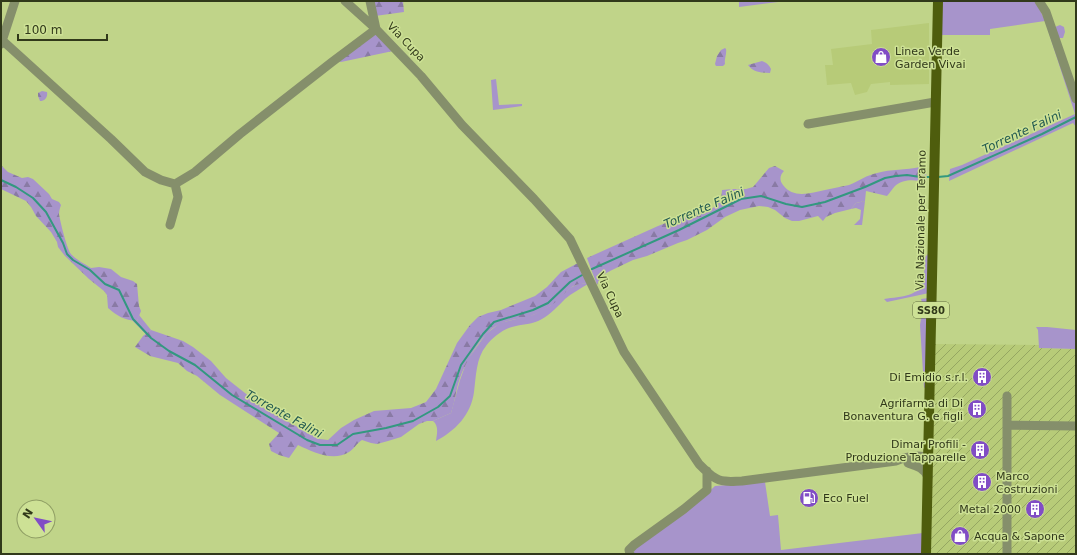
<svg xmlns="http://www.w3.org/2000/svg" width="1077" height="555" font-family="'DejaVu Sans',sans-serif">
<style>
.built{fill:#b7cb78}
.industrial{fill:url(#industrial-furrows)}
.grass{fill:#a794cb}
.forest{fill:url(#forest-firs)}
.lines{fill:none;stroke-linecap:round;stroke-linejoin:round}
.stream{stroke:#339880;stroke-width:2}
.minor{stroke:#858f6b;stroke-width:9}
.major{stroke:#4e5d0d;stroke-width:10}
.labels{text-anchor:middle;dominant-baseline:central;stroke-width:3;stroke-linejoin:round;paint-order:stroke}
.shield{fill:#cde195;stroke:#606b3f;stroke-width:1}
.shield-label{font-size:10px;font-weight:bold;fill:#31391a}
.street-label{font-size:11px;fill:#31391a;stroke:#cde195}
.poi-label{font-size:11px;fill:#31391a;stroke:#cde195;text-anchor:start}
.water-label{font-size:12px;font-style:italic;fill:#235a50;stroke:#cde195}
</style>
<defs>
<pattern id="industrial-furrows" width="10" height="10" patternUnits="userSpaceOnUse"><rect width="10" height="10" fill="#b7cb78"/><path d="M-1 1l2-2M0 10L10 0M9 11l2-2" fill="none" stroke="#95a662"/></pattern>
<pattern id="forest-firs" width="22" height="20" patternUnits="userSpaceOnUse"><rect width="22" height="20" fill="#a794cb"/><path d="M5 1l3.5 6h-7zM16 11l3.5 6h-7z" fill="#897aa4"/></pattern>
</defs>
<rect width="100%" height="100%" fill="#c0d489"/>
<path class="built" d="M929 23V84L890 85V82L871 84 867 92 855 95 851 83 827 85 825 65H833L831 49 872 44 871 30Z"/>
<path class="industrial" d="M934 344 1039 345V348L1076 349V554H930Z"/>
<path class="grass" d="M739 1H778V2L739 7Z
M941 1H1036L1045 21 1076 106V127L1073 123 949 181 950 169 962 165 1075 114 1045 21 990 29V35H942Z
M1060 25 1064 27 1065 32 1063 38H1059L1055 27Z
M496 79 499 105 522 104V106L493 110 491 80Z
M865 201 862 225H854L860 219 861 210 856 208 851 209 856 203Z
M929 253V293L887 302 884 299C902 296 920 298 923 277 925 271 925 264 924 258Z
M580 283 588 284C580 289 572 293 565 299 558 306 551 314 542 319 533 324 525 324 516 326 504 328 493 337 486 346 476 358 476 377 474 392 471 415 455 431 436 441 437 433 439 426 433 421L451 413 460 380 465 366 468 359 486 334 500 323 533 315 550 306 570 288Z
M928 298 926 387 924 388 920 325 923 306 921 299Z
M139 315 151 330 146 334 132 320 137 321Z
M1036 327H1047L1076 330V349L1039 348 1038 330Z
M765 482 770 516 778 515 781 550 923 533V554H633L635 548 700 500 715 486Z"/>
<path class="forest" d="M372 1H403L404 12 375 16Z
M375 32 393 51 341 62 337 61Z
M725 48 726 49C727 54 724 59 725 64L723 66H716L715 64 717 56 721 50Z
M762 61C767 63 769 65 771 69L770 73C761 73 753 72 748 65Z
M42 91 47 92C48 97 45 101 40 101L38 96V93Z
M925 159C925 167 927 174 926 182 916 180 904 178 895 186 892 189 890 193 887 196L866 191 865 201 856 203 851 209 835 213 826 217 823 221 818 216 799 221H792L785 218 775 210 768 207 759 206 740 210 725 217 707 230 687 240 678 243 647 256 633 260 610 271 601 276 597 285 587 258 658 226 694 212 713 208 721 200 722 190 733 189H746L753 187 769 168 775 166 784 171C780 175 779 180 783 185 793 199 811 193 825 190 833 188 841 187 849 185 859 181 867 175 877 173 891 169 906 170 920 167Z
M1 165 8 172 22 178 28 177 33 179 49 194 52 199 59 202 61 205C60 208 59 211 59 214 60 221 67 249 71 254 75 259 85 264 91 268L99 267 111 269 121 277 133 281 137 284 139 306 141 311 137 321C124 320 117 316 108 308L107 295 104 291 89 279 65 256 58 247 57 242 51 232 36 216 31 207 26 201 1 189Z
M578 263 588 284C570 280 564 298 550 306 546 309 536 314 531 316 522 319 511 319 502 323 484 329 466 361 460 378 456 389 455 402 451 413L433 421H427L419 424 401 437 388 441 377 444 371 443 362 440C357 443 354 449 349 452 333 462 313 452 298 445L289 458 279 455 271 451 269 444 279 433 220 395 197 376 187 371 178 363 150 356 135 347 143 336 151 330 183 341 193 347 211 361 226 378 265 409 312 435 320 439 328 440 341 428 354 420 374 411 411 408 426 402 436 389 457 343 470 325 478 317 488 313 501 310 535 296 547 287 561 272Z"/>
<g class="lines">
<path class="stream" d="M938 177 948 176 1042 134 1076 117
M1 180 16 187 33 198 46 212 63 243 67 254 73 260 90 270 105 284 119 290 133 319 151 338 169 351 195 365 232 395 307 440 320 445H337L353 434 386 428 413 421 438 407 450 396 461 365 483 334 494 322 533 310 548 303 570 282 584 274
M592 269 679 230 741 199 761 196 786 204 802 207 825 202 865 187 885 178 896 176 907 175 920 177H932"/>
<path class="minor" d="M345 1 376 29 421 76 462 125 534 199 570 239 624 352 699 464C706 471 715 481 725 481 731 482 736 481 742 481L896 461C904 457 919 454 928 458
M1039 1 1046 12 1076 99
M2 40 111 139 145 172 161 180 175 184 195 172 240 134 332 62 376 29 370 1
M1 44 15 1
M808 124 935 102
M170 225 178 197 175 184
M1007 425 1076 426
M908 463C917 466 924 468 928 477
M630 554 629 550 634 545 684 509 707 490V471
M1007 554V396"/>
<path class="major" d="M926 554 938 1"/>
</g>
<defs>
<symbol id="shop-disc" viewBox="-11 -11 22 22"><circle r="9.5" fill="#814dc5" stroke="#cde195"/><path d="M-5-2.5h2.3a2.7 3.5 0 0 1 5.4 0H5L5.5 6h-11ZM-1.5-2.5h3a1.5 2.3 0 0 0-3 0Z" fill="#fff"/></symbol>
<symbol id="building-disc" viewBox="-11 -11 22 22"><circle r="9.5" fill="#814dc5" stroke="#cde195"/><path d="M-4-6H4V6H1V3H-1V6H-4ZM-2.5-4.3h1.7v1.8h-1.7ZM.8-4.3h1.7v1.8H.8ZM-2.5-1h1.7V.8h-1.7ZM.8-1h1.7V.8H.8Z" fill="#fff"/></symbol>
<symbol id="fuel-disc" viewBox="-11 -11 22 22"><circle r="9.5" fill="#814dc5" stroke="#cde195"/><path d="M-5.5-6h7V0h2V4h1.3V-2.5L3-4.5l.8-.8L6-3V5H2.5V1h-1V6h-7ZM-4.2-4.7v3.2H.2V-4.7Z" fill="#fff"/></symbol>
</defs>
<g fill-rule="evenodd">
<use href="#shop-disc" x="870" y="46" width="22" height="22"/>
<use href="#building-disc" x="971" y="366" width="22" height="22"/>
<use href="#building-disc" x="966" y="398" width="22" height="22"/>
<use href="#building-disc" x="969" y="439" width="22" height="22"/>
<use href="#building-disc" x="971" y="471" width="22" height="22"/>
<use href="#fuel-disc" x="798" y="487" width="22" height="22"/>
<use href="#building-disc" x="1024" y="498" width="22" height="22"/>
<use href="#shop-disc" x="949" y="525" width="22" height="22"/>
</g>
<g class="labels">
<rect class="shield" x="913" y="302" width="36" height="16" rx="3"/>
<g class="shield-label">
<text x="931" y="310">SS80</text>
</g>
<g class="street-label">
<text transform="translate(406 42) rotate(46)">Via Cupa</text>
<text transform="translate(921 220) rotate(-89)">Via Nazionale per Teramo</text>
<text transform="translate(610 295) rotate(65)">Via Cupa</text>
</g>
<g class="poi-label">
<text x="895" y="51">Linea Verde<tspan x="895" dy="13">Garden Vivai</tspan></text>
<text x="968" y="377" text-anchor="end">Di Emidio s.r.l.</text>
<text x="963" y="403" text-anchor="end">Agrifarma di Di<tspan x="963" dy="13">Bonaventura G. e figli</tspan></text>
<text x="966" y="444" text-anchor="end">Dimar Profili -<tspan x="966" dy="13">Produzione Tapparelle</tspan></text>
<text x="996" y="476">Marco<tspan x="996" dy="13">Costruzioni</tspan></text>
<text x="823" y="498">Eco Fuel</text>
<text x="1021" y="509" text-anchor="end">Metal 2000</text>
<text x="974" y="536">Acqua &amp; Sapone</text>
</g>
<g class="water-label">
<text transform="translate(1022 132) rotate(-25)">Torrente Falini</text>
<text transform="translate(704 208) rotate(-23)">Torrente Falini</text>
<text transform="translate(284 414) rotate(29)">Torrente Falini</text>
</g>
</g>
<rect width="1077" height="555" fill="none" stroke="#31391a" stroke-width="4"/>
<g transform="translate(36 519) rotate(303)"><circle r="19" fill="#cde195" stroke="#8f9e64"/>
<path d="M0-3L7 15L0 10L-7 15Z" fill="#814dc5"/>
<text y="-6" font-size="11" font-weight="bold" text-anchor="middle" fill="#31391a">N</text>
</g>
<path d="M18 34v6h89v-6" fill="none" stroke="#31391a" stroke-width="2"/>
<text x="24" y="34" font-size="12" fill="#31391a" stroke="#cde195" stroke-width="3" paint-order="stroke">100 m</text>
</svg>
